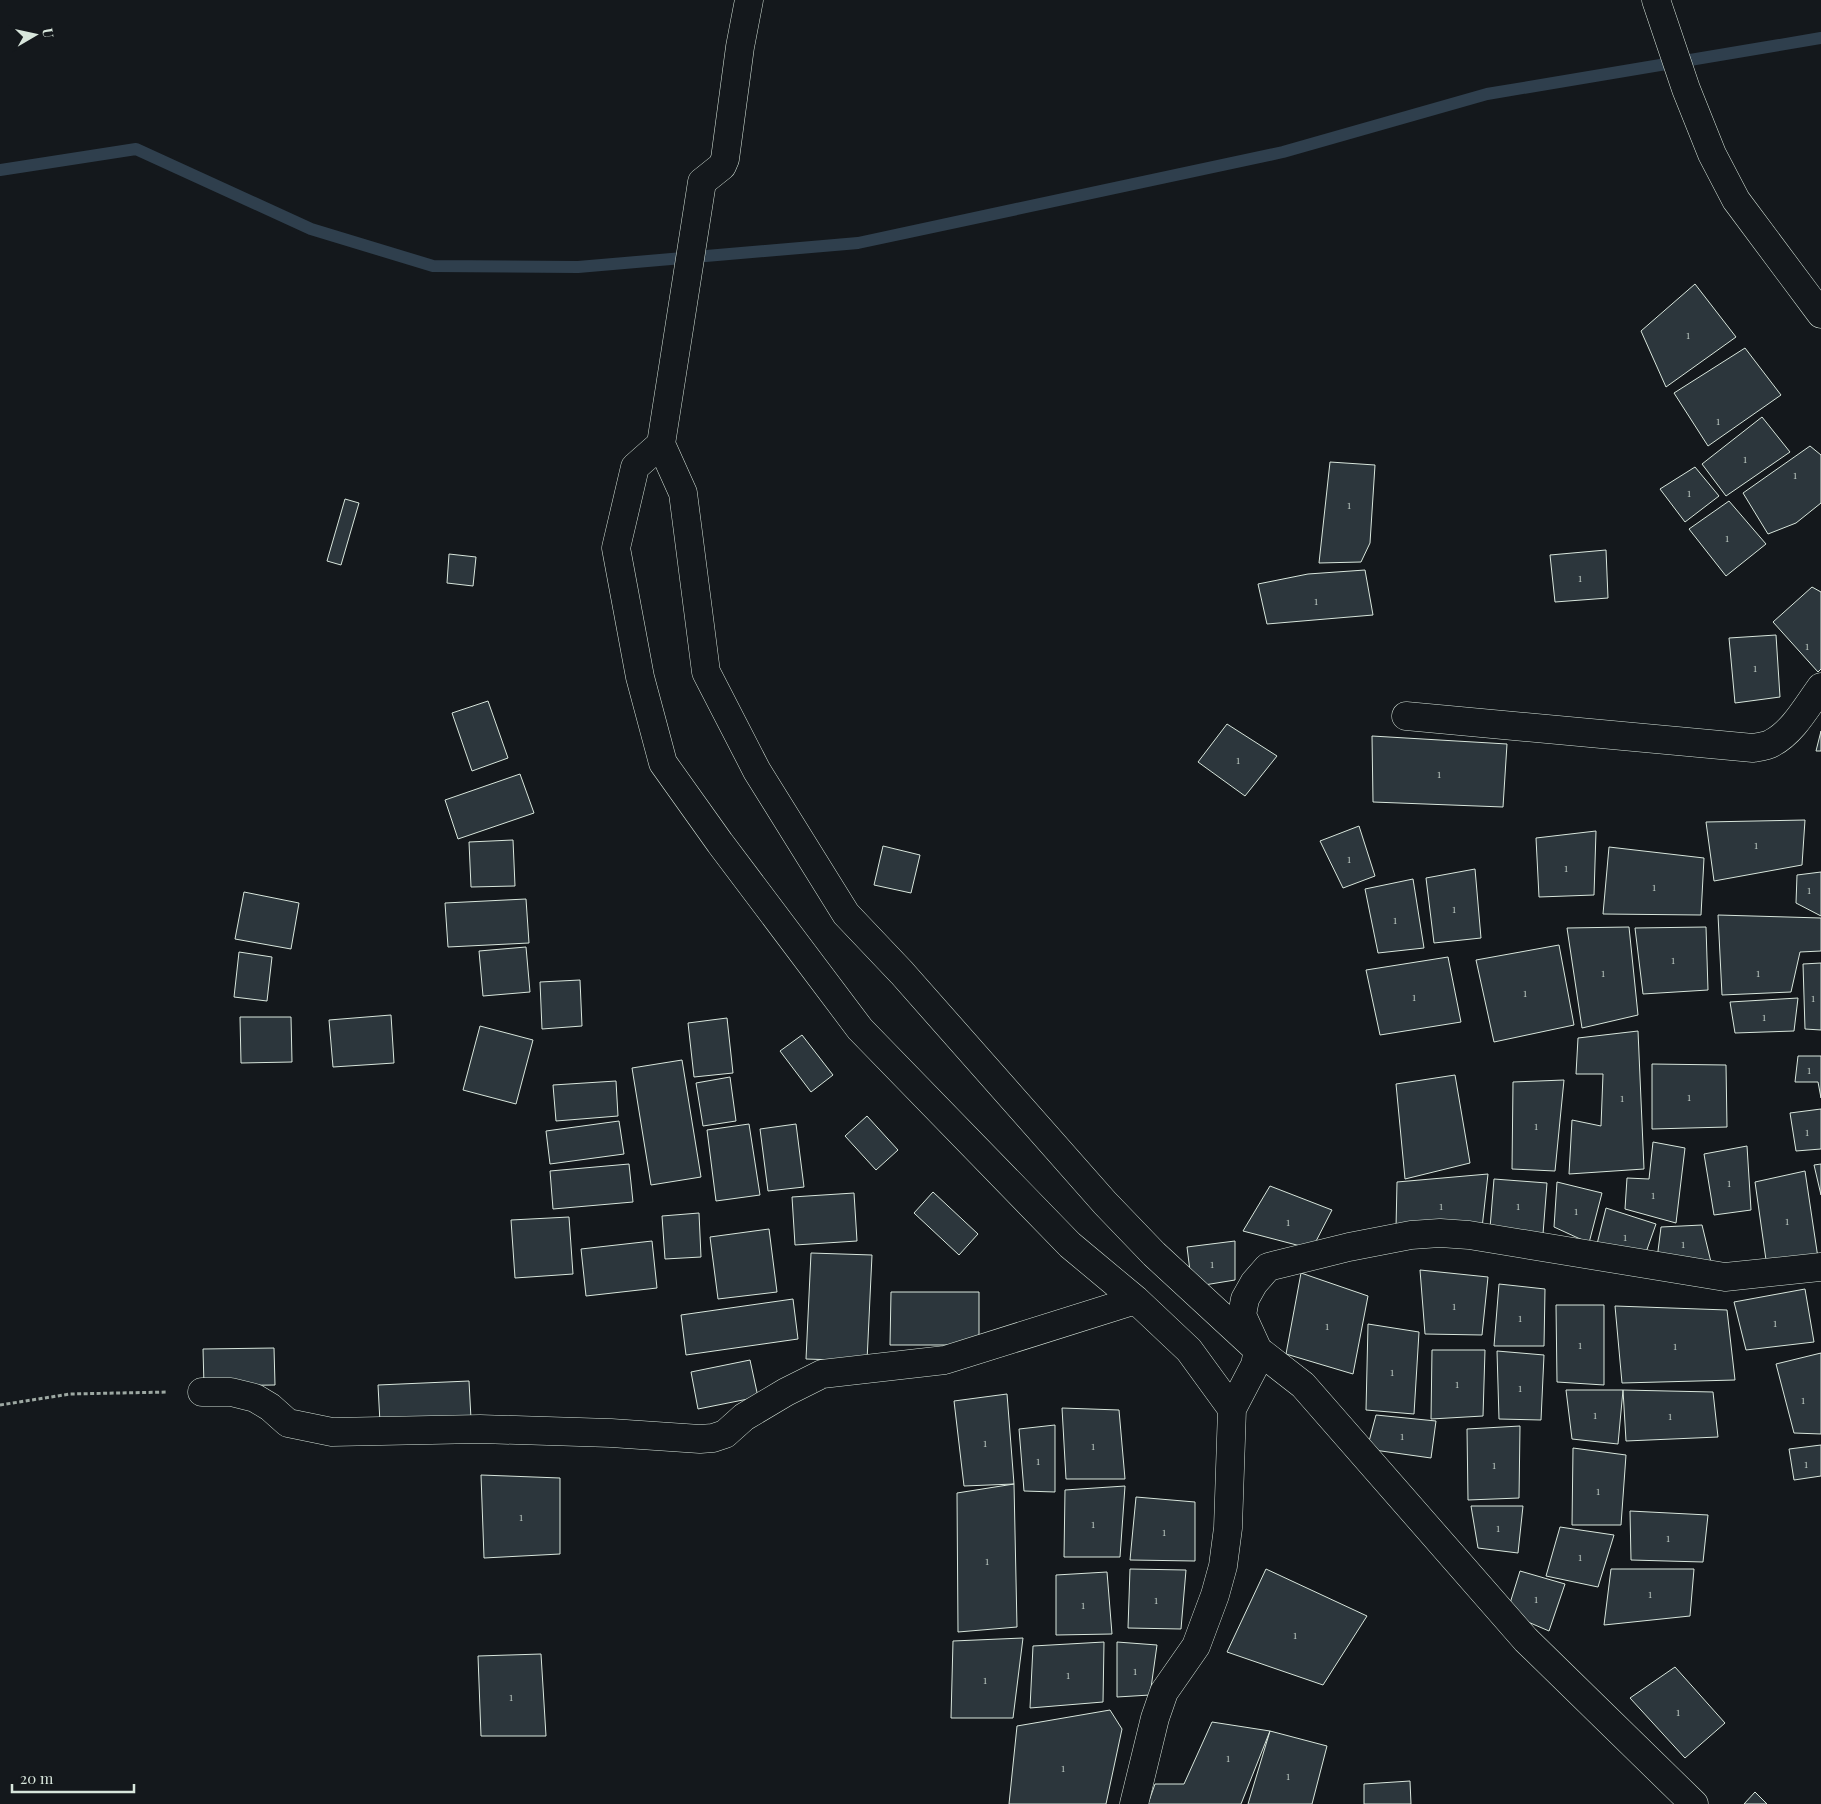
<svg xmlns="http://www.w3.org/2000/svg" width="1821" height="1804" font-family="'Playfair Display',serif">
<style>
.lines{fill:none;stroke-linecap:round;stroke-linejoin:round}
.stream{stroke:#2f3f4d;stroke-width:12}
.building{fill:#2c363c;stroke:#d8e6dc}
.minor-casing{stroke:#d8e6dc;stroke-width:29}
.primary-casing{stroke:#d8e6dc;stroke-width:29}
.path{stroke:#9da8a2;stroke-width:3;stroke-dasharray:4 2.5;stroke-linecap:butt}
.minor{stroke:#14181c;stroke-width:28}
.primary{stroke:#14181c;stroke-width:28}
.labels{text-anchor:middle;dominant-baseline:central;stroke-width:4;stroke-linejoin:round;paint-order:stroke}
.number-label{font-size:11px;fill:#adbab4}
</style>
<rect width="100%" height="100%" fill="#14181c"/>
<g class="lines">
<path class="stream" d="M0 170 136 149 311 229 433 266 578 267 858 243 1283 152 1487 94 1821 38"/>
</g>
<path class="building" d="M1695 284 1736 337 1666 387 1641 331Z
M1745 348 1781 395 1708 446 1674 393Z
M1762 417 1790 452 1726 496 1702 464Z
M1810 446 1821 455V503L1796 523 1768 534 1743 493Z
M1330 462 1375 465 1370 543 1361 562 1319 563Z
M1695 467 1719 496 1685 522 1660 489Z
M345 499 359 503 341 565 327 561Z
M1729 501 1766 544 1726 576 1689 529Z
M1606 550 1608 598 1555 602 1550 555Z
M449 554 476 557 473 586 447 583Z
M1365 570 1373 615 1267 624 1258 584 1308 574Z
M1812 587 1821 592V669L1818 672 1773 622Z
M1776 635 1780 697 1735 703 1729 638Z
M488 701 508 758 472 771 452 713Z
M1227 724 1277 756 1245 796 1198 762Z
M1821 731V751H1816Z
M1372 736 1507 744 1503 807 1373 802Z
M520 774 534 813 458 839 445 800Z
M1805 820 1802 865 1714 881 1706 822Z
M1359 826 1375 876 1343 888 1320 841Z
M1596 831 1594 895 1539 897 1536 838Z
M513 840 515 886 471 887 469 842Z
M883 846 920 855 911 893 874 885Z
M1609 847 1704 858 1701 915 1603 914Z
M1475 869 1481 938 1434 943 1426 878Z
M1821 872V916L1796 903 1797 875Z
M1413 879 1424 948 1378 953 1365 889Z
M244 892 299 903 291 949 235 939Z
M526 899 529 943 448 947 445 903Z
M1718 915 1821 918V951L1800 952 1791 992 1722 995Z
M1629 927 1638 1015 1582 1028 1567 928Z
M1706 927 1708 990 1643 994 1635 928Z
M1559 945 1574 1025 1494 1042 1476 960Z
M526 947 530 992 483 996 479 951Z
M239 952 272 957 267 1001 234 997Z
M1448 957 1461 1022 1380 1035 1366 970Z
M1821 963V1030L1805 1029 1803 964Z
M580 980 582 1026 542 1029 540 982Z
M1798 998 1794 1031 1735 1033 1730 1002Z
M391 1015 394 1063 333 1067 329 1020Z
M240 1017H291L292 1062 241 1063Z
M727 1018 733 1073 694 1077 688 1023Z
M480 1026 533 1040 516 1104 463 1090Z
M1638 1031 1644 1169 1569 1174 1572 1120 1601 1126 1603 1074H1576L1578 1038Z
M802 1035 833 1075 811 1092 780 1051Z
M1798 1056H1821V1098L1818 1082H1795Z
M682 1060 701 1177 651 1185 632 1068Z
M1652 1064 1726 1065 1727 1127 1652 1129Z
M1455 1075 1470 1163 1405 1179 1396 1084Z
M730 1077 736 1121 703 1126 696 1083Z
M1564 1080 1555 1171 1512 1169 1513 1082Z
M616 1081 618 1116 556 1121 553 1085Z
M1821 1109V1149L1796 1151 1790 1113Z
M867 1116 898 1150 876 1170 845 1136Z
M619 1121 624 1154 550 1164 546 1131Z
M749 1124 760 1195 716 1201 707 1130Z
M796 1124 804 1187 768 1191 760 1129Z
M1653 1142 1685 1148 1676 1223 1625 1209 1627 1178 1649 1179Z
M1747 1146 1751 1210 1714 1215 1704 1154Z
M629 1164 633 1202 553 1209 550 1171Z
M1821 1164V1195L1814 1165Z
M1805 1171 1818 1258 1767 1267 1755 1182Z
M1488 1174 1482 1228H1396L1397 1182Z
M1494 1179 1547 1183 1543 1234 1490 1228Z
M1557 1182 1602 1193 1589 1243 1554 1227Z
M1270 1186 1332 1210 1312 1249 1243 1231Z
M933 1192 978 1234 959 1255 914 1213Z
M854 1193 857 1241 795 1245 792 1197Z
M1606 1208 1656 1224 1644 1258 1596 1248Z
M699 1213 701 1257 665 1259 662 1216Z
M569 1217 573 1274 515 1278 511 1220Z
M1702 1225 1711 1262 1657 1259 1661 1227Z
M769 1229 777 1292 718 1299 710 1237Z
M652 1241 657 1288 586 1296 581 1249Z
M1235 1241V1280L1192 1287 1187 1247Z
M811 1253 872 1255 867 1361 806 1359Z
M1420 1270 1488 1277 1482 1335 1425 1334Z
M1301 1273 1368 1296 1353 1374 1286 1354Z
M1499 1284 1545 1289 1544 1346H1494Z
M1805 1289 1814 1342 1746 1350 1734 1302Z
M891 1292H979V1345H890Z
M793 1299 798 1339 686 1355 681 1315Z
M1556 1305H1604V1385L1557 1382Z
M1615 1306 1727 1310 1735 1380 1622 1383Z
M1368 1324 1419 1332 1414 1414 1366 1410Z
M274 1348 275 1385 204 1386 203 1349Z
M1432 1350H1485L1483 1416 1431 1419Z
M1497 1351 1544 1355 1541 1420 1499 1419Z
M1821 1353V1434L1794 1433 1776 1364Z
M750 1360 758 1397 698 1409 691 1372Z
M469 1381 471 1419 380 1423 378 1385Z
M1566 1390H1623L1618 1444 1572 1439Z
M1623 1390 1713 1392 1718 1437 1626 1441Z
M1007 1394 1014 1484 964 1486 954 1401Z
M1062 1408 1119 1410 1125 1479H1066Z
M1376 1415 1436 1421 1431 1458 1367 1449Z
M1055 1425V1492L1024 1491 1019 1429Z
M1520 1426 1519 1498 1468 1500 1467 1429Z
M1821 1445V1476L1794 1480 1789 1449Z
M1573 1448 1626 1455 1621 1525H1572Z
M481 1475 560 1478V1554L484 1558Z
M1014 1484 1017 1627 958 1632 957 1493Z
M1125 1486 1120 1557H1064L1065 1490Z
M1136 1497 1195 1502V1561L1130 1560Z
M1471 1506H1523L1518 1553 1478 1548Z
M1630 1511 1708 1515 1703 1562 1631 1560Z
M1560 1527 1614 1535 1598 1587 1546 1576Z
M1130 1569 1186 1570 1181 1629 1128 1628Z
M1266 1569 1367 1616 1323 1685 1227 1652Z
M1611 1569H1694L1690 1616 1604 1625Z
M1520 1571 1565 1584 1549 1631 1507 1613Z
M1107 1572 1112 1634 1056 1635V1575Z
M1023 1638 1013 1718H951L953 1641Z
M1104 1642 1103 1702 1030 1708 1033 1646Z
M1117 1642 1157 1645 1150 1695 1117 1697Z
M541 1654 546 1736H481L478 1656Z
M1675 1667 1725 1723 1685 1758 1630 1698Z
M1110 1710 1122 1729 1106 1804H1009L1017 1726Z
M1212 1722 1270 1731 1241 1804H1148L1155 1784H1184Z
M1270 1731 1327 1746 1312 1804H1248Z
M1410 1781 1411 1804H1364V1784Z
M1755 1792 1767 1804H1744Z"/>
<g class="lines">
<defs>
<path id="minor" d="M749 0 740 47 725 159 722 166 702 182 661 444 683 493 706 672 757 771 846 914 902 973 1105 1203 1154 1254 1258 1350 1303 1385 1526 1640 1694 1804
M661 444 635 467 616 548 640 677 663 763 720 843 860 1029 1070 1245 1136 1300 1189 1350 1232 1409
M1406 716 1753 748C1759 747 1767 746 1772 743 1793 732 1807 706 1821 687
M202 1392H231L255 1398 270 1407 288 1423 332 1432 480 1429 611 1433 700 1439 713 1438 725 1434 744 1417 786 1392 822 1374 945 1360 1136 1300
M1134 1804 1155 1718 1164 1692 1196 1646 1215 1595 1223 1566 1228 1528 1232 1409 1255 1365 1258 1350 1242 1315 1245 1299 1254 1283 1268 1267 1349 1247 1411 1235 1440 1233 1469 1235 1725 1277 1821 1267"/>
<path id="primary" d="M1656 0 1686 89 1712 154 1736 200 1821 314"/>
</defs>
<use href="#minor" class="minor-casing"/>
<use href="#primary" class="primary-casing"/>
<path class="path" d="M0 1405 70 1394 168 1392"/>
<use href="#minor" class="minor"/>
<use href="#primary" class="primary"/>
</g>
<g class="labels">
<g class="number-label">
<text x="1688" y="334">1</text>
<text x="1718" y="420">1</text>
<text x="1745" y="458">1</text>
<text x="1795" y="474">1</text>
<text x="1689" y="492">1</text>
<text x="1349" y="504">1</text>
<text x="1727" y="537">1</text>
<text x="1580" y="577">1</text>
<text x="1316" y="600">1</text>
<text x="1807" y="645">1</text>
<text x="1755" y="667">1</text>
<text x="1238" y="759">1</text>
<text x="1439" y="773">1</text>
<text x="1756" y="844">1</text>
<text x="1349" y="858">1</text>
<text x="1566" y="867">1</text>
<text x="1654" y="886">1</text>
<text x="1809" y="889">1</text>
<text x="1454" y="908">1</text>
<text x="1395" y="919">1</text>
<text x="1673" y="959">1</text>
<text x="1603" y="972">1</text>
<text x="1758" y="972">1</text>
<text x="1525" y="992">1</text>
<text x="1414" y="996">1</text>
<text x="1813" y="997">1</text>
<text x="1764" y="1016">1</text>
<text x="1809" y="1069">1</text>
<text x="1689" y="1096">1</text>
<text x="1622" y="1097">1</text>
<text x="1536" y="1125">1</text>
<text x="1807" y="1131">1</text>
<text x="1729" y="1182">1</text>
<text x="1653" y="1194">1</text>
<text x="1441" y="1205">1</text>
<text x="1518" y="1205">1</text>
<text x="1576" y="1210">1</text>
<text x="1787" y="1220">1</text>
<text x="1288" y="1221">1</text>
<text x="1625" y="1236">1</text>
<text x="1683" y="1243">1</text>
<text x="1212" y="1263">1</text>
<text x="1454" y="1305">1</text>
<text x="1520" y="1317">1</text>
<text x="1775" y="1322">1</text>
<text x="1327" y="1325">1</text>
<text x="1580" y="1344">1</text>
<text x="1675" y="1345">1</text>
<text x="1392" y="1371">1</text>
<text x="1457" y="1383">1</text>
<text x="1520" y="1387">1</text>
<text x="1803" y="1399">1</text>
<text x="1595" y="1414">1</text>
<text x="1670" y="1415">1</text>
<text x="1402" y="1435">1</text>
<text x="985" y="1442">1</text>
<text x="1093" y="1445">1</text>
<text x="1038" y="1460">1</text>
<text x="1806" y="1463">1</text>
<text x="1494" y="1464">1</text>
<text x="1598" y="1490">1</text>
<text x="521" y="1516">1</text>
<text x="1093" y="1523">1</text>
<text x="1498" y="1527">1</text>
<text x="1164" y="1531">1</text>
<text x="1668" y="1537">1</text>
<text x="1580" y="1556">1</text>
<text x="987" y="1560">1</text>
<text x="1650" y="1593">1</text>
<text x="1536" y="1598">1</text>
<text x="1156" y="1599">1</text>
<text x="1083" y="1604">1</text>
<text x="1295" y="1634">1</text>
<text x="1135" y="1670">1</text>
<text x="1068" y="1674">1</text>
<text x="985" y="1679">1</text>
<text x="511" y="1696">1</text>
<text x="1678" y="1711">1</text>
<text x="1228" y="1757">1</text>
<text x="1063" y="1767">1</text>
<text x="1288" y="1775">1</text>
</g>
</g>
<g transform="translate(35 35) rotate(81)" stroke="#14181c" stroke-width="4" paint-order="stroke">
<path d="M0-4L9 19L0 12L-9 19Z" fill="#d8e6dc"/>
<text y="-8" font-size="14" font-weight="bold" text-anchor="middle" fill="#d8e6dc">U</text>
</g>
<path d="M12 1784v8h122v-8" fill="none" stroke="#d8e6dc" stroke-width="2.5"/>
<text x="20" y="1784" font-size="15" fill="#d8e6dc" stroke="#14181c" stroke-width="4" paint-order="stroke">20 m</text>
</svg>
